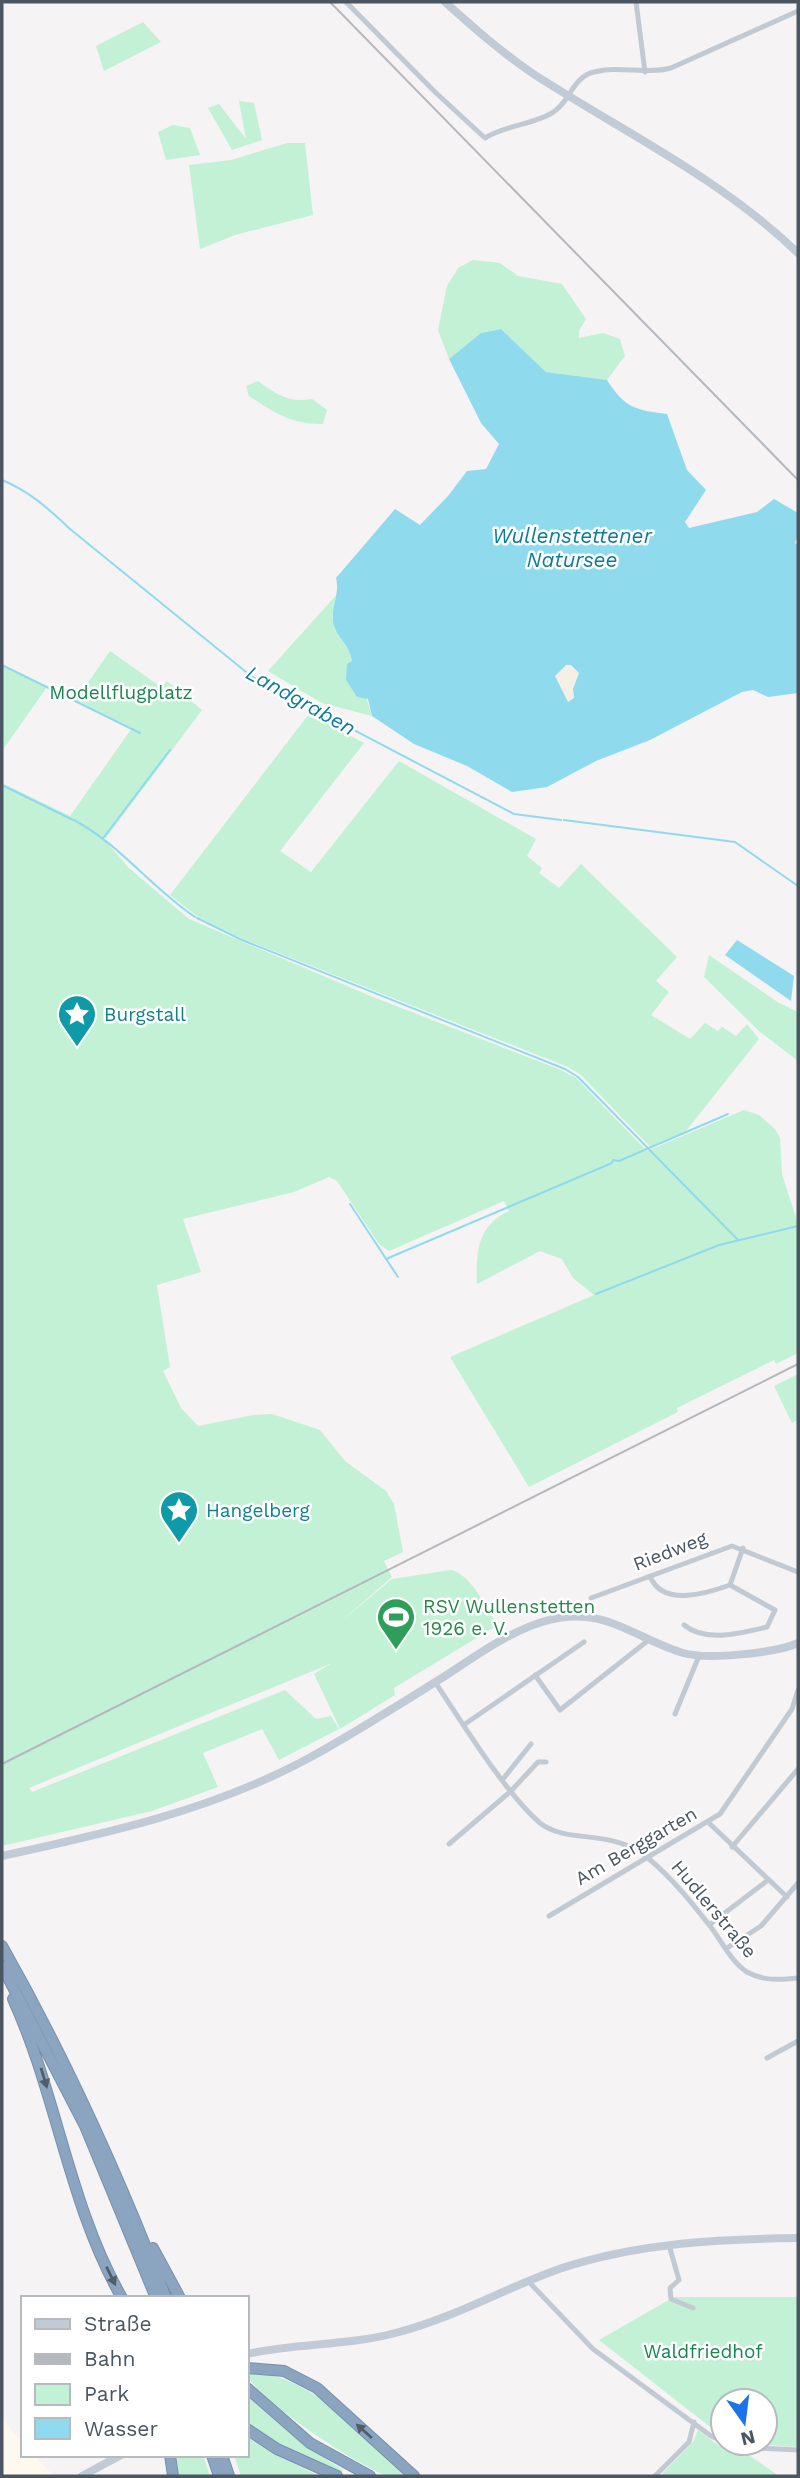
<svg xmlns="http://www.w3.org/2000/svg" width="800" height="2478" font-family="'Work Sans',sans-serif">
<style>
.commercial{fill:#fdf9ef}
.green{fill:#c3f1d5}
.sand{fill:#f5f0e5}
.water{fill:#90daee;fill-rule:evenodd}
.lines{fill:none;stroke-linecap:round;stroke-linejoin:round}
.stream{stroke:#90daee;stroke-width:2}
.highway-casing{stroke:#7690ad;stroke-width:12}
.street{stroke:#c1cad2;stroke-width:5}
.secondary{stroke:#c1cbd6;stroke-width:8}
.highway{stroke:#8ba5c1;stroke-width:10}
.rail{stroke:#b5b8bd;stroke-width:2}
.oneway{fill:#505e6b}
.labels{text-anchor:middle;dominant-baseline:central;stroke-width:5;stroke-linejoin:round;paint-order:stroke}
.park-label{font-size:19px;fill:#17864f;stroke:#fff}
.culture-label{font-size:19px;fill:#0d838f;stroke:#fff;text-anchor:start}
.street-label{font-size:19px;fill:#4a5661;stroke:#fff}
.leisure-label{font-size:19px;fill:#27864d;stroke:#fff;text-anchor:start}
.water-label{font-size:21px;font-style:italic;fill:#0c7c9b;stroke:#fff}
</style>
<rect width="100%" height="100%" fill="#f5f3f3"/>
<path class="commercial" d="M2 2419 23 2443V2455H33L54 2476H2Z"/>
<path class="green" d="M143 22 161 42 104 71 96 46Z
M239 101 254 103 262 140 232 150 208 108 219 104 246 139Z
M173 125 190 128 200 155 166 160 158 132Z
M287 143H305L313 215 235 235 200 249 189 165 231 160Z
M473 260 500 263 518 276 562 284 586 319 579 331V338L603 333 620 339 625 356 607 380 546 372 501 329 481 333 449 359 438 330 447 286 458 268Z
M258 381C277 395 289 403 312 399L327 410 323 424C292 425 273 412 249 396L246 386Z
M339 592 332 617 335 630 350 646 372 716 322 703 268 671Z
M110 651 161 687 167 681 202 710 106 838H103L129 868 189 919 373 997 561 1070 576 1078 647 1151 744 1110 759 1115 775 1129 780 1138 782 1174 798 1224V1353L776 1364 774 1360 677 1408 678 1412 529 1487 450 1357 594 1295 573 1278 562 1259 540 1251 477 1284C476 1252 477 1226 509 1211L504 1201 389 1251 379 1244 337 1181 329 1177 294 1192 183 1219 201 1272 157 1285 170 1367 163 1371 181 1408 198 1426 253 1415 272 1414 320 1430 345 1461 386 1491 394 1504 403 1552 384 1561 392 1577 339 1623 392 1579 451 1570C471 1574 487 1609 498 1625L394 1688 395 1695 340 1729 314 1674 332 1663 29 1788 32 1792 285 1690 316 1719 331 1716 339 1729 279 1760 262 1729 203 1753 218 1787 152 1811 2 1846V783L70 816 132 728 76 700Z
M2 665 47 687 2 751Z
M309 714 364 743 280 851 311 872 399 761 536 839 527 856 542 868 539 873 559 888 581 864 677 957 656 981 669 992 651 1015 690 1039 705 1023 718 1031 722 1027 736 1036 747 1024 759 1039 686 1131 650 1147 581 1075 568 1067 243 939 198 917 170 895Z
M709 955 779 1003 798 1012 797 1060 760 1032 704 977Z
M798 1374V1420L792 1423 774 1386Z
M674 2297H798V2447L732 2443H765V2401H723V2437L599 2340Z
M247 2374C309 2369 364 2438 407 2476 400 2476 391 2477 385 2475 359 2466 254 2398 247 2374Z
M247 2396 298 2440 343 2470 341 2474 295 2453 250 2426 247 2423Z
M698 2430 719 2446 743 2451 779 2476H660L693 2442Z
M247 2437 318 2476H241L234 2455H247Z
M177 2455H203L210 2476H178Z"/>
<path class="sand" d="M566 665H571L579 673 573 689 574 698 568 702 555 676Z"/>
<path class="water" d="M501 329 546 372 607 380C625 408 635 410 667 414L687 470 706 490 685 522 689 528 757 512 774 499 798 513V534L795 543 798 545V693L768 697 753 690 742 692 650 740 596 761 547 787 512 792 467 766 414 744 372 716 368 699 357 697 346 680 347 664 352 661C349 642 336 638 333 622 331 607 340 594 336 578L395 509 420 525 448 496 467 471 486 469 499 444 481 423 449 359 481 333ZM566 665H571L579 673 573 689 574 698 568 702 555 676Z
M737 940 794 976 791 1001 725 955Z"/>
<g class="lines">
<path class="stream" d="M2 480C29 491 49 509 70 529L251 676 514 814 561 820
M2 665 140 733
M2 785 73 820
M74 820C122 846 150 887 195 917
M564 820 735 842 798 886
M104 837 170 750
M197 918 242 940 565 1069 578 1077 738 1240
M350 1204 398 1277
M386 1259 612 1163 613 1160 619 1161 728 1114
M596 1294 719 1245 798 1226"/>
<defs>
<path id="highway" d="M2 1946C66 2059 119 2176 166 2298
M2 1966 85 2126 156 2298
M13 1999C57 2095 69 2206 122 2298
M153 2248 180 2298
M247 2368 284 2371 317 2388 414 2476
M247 2388 310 2443 370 2476
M247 2429 277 2449 337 2476
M170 2455 173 2476
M212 2455 219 2476
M222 2455 229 2476"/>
</defs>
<use href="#highway" class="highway-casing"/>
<path class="street" d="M346 2 435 92 485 138C506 125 532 125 552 113 570 103 572 77 594 72 619 65 645 75 671 68L798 11
M636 2 645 72
M650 1576C662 1607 705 1594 730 1585L775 1610 767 1627C741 1633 706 1643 684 1625
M730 1585 743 1548
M591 1598 732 1546 798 1572
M535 1675 560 1710 650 1639
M435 1682C462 1722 505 1793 540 1823 568 1845 612 1827 649 1859 672 1878 692 1903 710 1926 721 1940 731 1962 747 1972 763 1981 780 1980 798 1978
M675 1714 699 1656
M465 1724 584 1642
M503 1779 531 1744
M709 1823 787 1897
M449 1844 511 1791 538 1762H546
M732 1847 798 1769
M549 1916 720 1814 792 1709 798 1690
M709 1925 768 1880
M727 1948 761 1926 798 1883
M767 2058 798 2041
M669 2245 679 2280 670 2288 671 2299 693 2308
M528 2281 593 2349 711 2436 736 2447 798 2450
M655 2476 689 2442 694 2422"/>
<path class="secondary" d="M445 2C473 27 501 52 532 73 623 132 719 177 798 253
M2 1856C108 1833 213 1810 309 1758 355 1733 400 1704 445 1676 476 1656 507 1633 542 1622 604 1603 632 1638 683 1653 707 1660 776 1653 798 1643
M247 2354C297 2343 349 2346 399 2332 456 2317 507 2287 562 2268 639 2243 719 2239 798 2238
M82 2476 121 2455"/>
<use href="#highway" class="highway"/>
<path class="rail" d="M330 2 798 480
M2 1764 798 1364"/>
</g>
<defs><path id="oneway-solid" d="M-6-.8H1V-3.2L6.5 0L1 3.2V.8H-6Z" transform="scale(1.75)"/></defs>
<g class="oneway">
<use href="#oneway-solid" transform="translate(44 2078) rotate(73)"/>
<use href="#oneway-solid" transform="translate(111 2276) rotate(64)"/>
<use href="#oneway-solid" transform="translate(364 2431) rotate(-138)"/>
</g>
<defs>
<symbol id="sight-pin" viewBox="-11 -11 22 30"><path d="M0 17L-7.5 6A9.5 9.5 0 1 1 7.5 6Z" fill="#0f9aa8" stroke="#fff"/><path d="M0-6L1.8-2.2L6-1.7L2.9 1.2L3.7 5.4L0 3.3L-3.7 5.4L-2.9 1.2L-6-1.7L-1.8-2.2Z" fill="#fff"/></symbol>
<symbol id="stadium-pin" viewBox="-11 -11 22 30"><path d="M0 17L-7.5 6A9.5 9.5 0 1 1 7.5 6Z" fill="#2e9e5b" stroke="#fff"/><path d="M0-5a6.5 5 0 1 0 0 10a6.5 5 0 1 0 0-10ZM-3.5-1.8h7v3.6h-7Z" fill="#fff"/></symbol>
</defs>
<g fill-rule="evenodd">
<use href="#sight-pin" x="55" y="992" width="44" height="60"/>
<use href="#sight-pin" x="157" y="1488" width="44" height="60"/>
<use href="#stadium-pin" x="374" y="1595" width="44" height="60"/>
</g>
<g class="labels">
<g class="park-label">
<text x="121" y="692">Modellflugplatz</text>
<text x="703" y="2351">Waldfriedhof</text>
</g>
<g class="culture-label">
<text x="104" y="1014">Burgstall</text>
<text x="206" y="1510">Hangelberg</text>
</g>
<g class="street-label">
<text transform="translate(670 1551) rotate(-21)">Riedweg</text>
<text transform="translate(636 1846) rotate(-30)">Am Berggarten</text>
<text transform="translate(714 1909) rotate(50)">Hudlerstraße</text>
</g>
<g class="leisure-label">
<text x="423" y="1606">RSV Wullenstetten<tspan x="423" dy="22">1926 e. V.</tspan></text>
</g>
<g class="water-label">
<text x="572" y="535">Wullenstettener<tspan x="572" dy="24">Natursee</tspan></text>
<text transform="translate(301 700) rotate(29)">Landgraben</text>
</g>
</g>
<rect width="800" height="2478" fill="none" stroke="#4a5661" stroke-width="7"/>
<rect x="21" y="2296" width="228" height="161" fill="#ffffff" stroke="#b7bbc0" stroke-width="2"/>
<rect x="35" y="2319" width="35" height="10" fill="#c1cbd6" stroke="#b7bbc0" stroke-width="2"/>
<text x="84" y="2331" font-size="21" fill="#4a5661">Straße</text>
<rect x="35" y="2354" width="35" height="10" fill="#b5b8bd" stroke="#b7bbc0" stroke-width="2"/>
<text x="84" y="2366" font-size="21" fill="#4a5661">Bahn</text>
<rect x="35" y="2384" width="35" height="21" fill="#c3f1d5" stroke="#b7bbc0" stroke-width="2"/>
<text x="84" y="2401" font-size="21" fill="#4a5661">Park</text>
<rect x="35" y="2418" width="35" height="21" fill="#90daee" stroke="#b7bbc0" stroke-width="2"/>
<text x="84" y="2436" font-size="21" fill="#4a5661">Wasser</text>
<g transform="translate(744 2422) rotate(166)"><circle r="33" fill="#ffffff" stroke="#b7bbc0" stroke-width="2"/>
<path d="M0-5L12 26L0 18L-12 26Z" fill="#1a73e8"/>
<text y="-10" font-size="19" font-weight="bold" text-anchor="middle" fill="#4a5661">N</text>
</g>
</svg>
